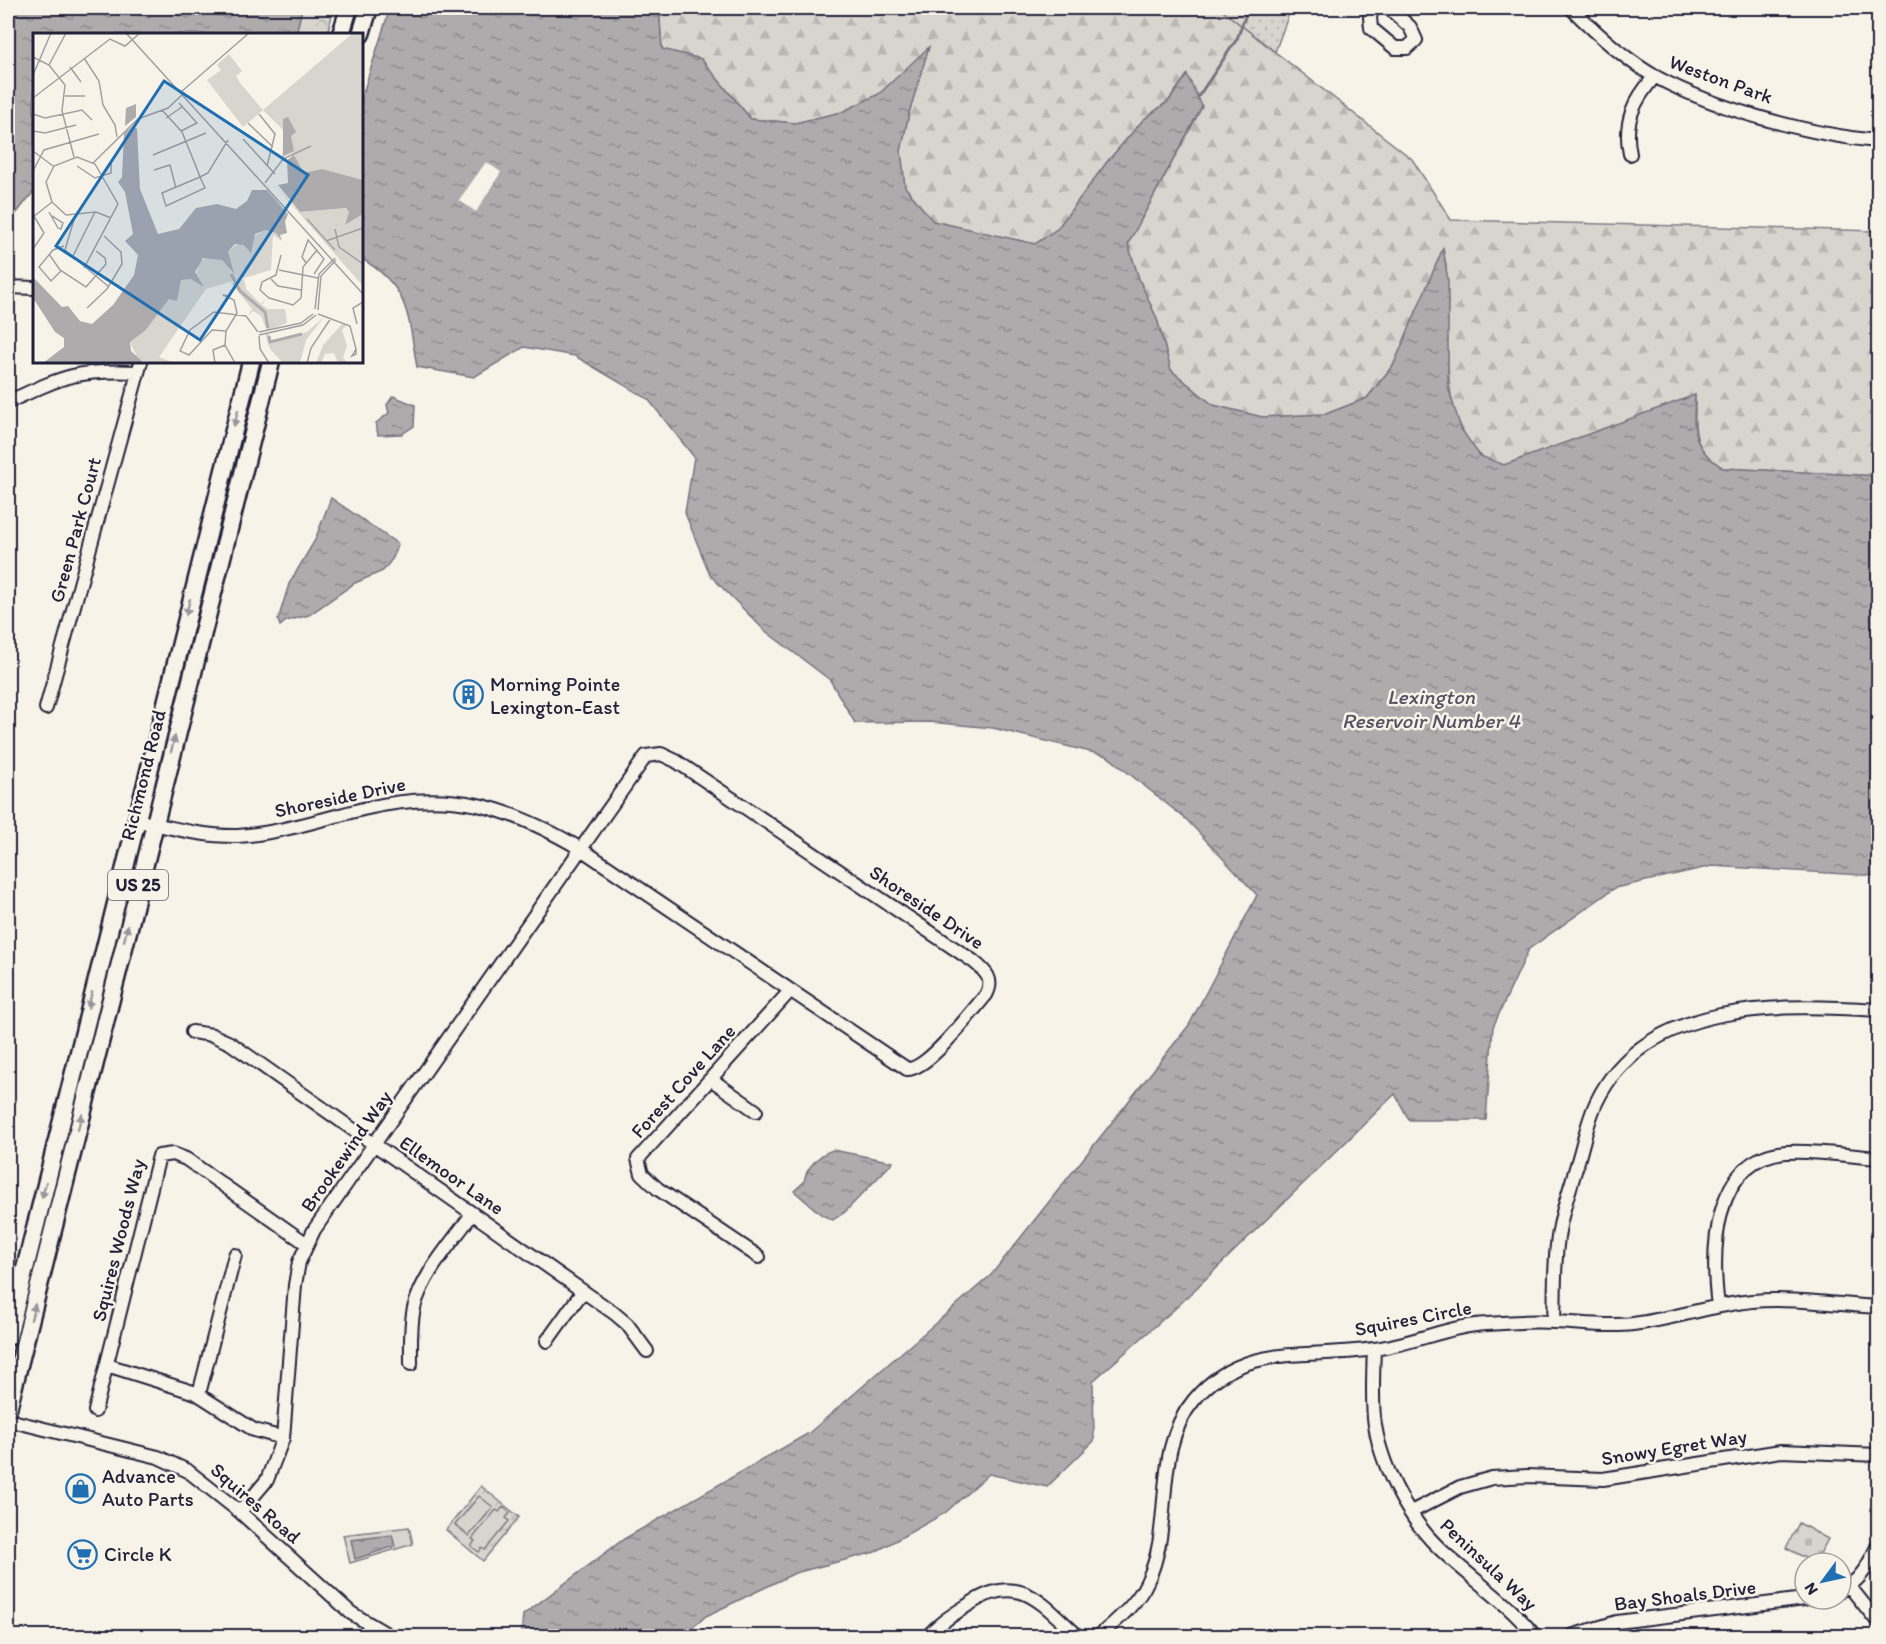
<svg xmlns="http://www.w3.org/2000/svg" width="1886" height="1644" font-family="Itim,sans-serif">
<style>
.grass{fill:url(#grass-dots);stroke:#7d7c85;stroke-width:1.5}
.forest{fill:url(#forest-firs);stroke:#7d7c85;stroke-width:1.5}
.cemetery{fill:url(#cemetery-stones);stroke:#7d7c85;stroke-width:1.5}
.park{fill:url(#park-crowns);stroke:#7d7c85;stroke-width:1.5}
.pitch{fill:#d8d5cf;stroke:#7d7c85;stroke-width:1.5}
.water{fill:url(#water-ripples);stroke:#76747f;stroke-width:1.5}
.pier{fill:#f7f3e8}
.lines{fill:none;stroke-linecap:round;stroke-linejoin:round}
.stream{stroke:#76747f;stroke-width:3}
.minor-casing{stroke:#22223b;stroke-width:16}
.highway-casing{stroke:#22223b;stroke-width:21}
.minor{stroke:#f7f3e8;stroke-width:12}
.highway{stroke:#f7f3e8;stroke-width:16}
.oneway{fill:#97959a}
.labels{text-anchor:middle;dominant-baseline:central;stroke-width:5;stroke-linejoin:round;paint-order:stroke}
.shield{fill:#f7f3e8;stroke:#62616f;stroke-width:1.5}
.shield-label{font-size:18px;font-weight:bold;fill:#22223b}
.street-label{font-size:20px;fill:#22223b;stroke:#f7f3e8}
.poi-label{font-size:20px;fill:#22223b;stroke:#f7f3e8;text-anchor:start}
.water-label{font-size:21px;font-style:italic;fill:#535263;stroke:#f7f3e8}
.inset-river{fill:none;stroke:#aeabad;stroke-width:3}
.inset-road{fill:none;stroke:#a29fa3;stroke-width:1.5}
.view{fill:#1f6fb2;fill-opacity:0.15;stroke:#1f6fb2;stroke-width:3}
.inset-edge{fill:none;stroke:#22223b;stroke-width:3}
</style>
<defs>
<pattern id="grass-dots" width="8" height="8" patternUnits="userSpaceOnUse" patternTransform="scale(1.5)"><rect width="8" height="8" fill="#d8d5cf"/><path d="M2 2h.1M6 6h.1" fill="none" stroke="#b9b7b3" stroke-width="1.8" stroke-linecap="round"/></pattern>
<pattern id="forest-firs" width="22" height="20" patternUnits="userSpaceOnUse" patternTransform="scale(1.5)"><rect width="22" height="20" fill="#d8d5cf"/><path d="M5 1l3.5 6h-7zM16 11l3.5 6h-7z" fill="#b9b7b3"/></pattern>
<pattern id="cemetery-stones" width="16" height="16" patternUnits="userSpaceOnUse" patternTransform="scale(1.5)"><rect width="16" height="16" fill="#d8d5cf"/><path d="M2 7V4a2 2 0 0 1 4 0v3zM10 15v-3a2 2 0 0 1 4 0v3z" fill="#b9b7b3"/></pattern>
<pattern id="park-crowns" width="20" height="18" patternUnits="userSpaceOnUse" patternTransform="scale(1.5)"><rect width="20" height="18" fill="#d8d5cf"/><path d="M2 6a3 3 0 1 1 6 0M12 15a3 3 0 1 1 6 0" fill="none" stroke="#b9b7b3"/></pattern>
<pattern id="water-ripples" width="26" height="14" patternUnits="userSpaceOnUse" patternTransform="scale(1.5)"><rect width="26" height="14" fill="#aeabad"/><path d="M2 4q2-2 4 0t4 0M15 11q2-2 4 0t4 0" fill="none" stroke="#8d8b8e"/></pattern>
</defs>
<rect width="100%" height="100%" fill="#f7f3e8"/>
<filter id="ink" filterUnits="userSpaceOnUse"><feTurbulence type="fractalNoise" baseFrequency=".0167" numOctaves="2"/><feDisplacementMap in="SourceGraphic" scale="12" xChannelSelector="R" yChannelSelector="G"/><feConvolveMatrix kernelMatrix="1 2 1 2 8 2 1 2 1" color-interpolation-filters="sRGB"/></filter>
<g filter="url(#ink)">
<path class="grass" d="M1219 8H1291L1275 52Z"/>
<path class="forest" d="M659 8H1219L1412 159 1451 220 1878 231V476L1723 468C1689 446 1696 430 1695 395L1504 465C1496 462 1485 460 1479 454 1429 402 1457 314 1443 249L1394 364 1367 398 1326 414 1262 417 1213 405 1171 370 1157 319 1139 279 1128 244 1202 107 1187 75 1169 100 1143 120 1107 162 1057 229 1035 244 932 221 905 187 901 151 909 113 928 49 879 94 842 112 795 123 751 119 701 59 662 49Z"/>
<path class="cemetery" d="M1799 1523 1828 1539 1815 1563 1786 1548Z"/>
<path class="park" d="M302 8H334L327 34H296Z
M481 1486 519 1517 483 1561 446 1530Z"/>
<path class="pitch" d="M479 1496 493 1507 469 1536 455 1525Z
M503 1507 510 1513 506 1518 509 1521 485 1550 482 1548 479 1552 471 1546 475 1541 472 1539 496 1510 499 1512Z
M409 1527 413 1544 350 1563 343 1535Z"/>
<path class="water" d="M8 8H302L296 34H34V191L8 224Z
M390 8H659L662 49 701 59 751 119 795 123 842 112 879 94 929 47 909 113 901 151 905 187 933 221 1035 244 1057 229 1107 162 1143 120 1169 101 1187 75 1202 106 1128 244 1139 279 1157 319 1171 370 1213 405 1262 417 1326 414 1367 398 1394 364 1443 248 1448 281V387L1461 429 1480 456 1504 465 1695 395C1693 429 1691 448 1723 468L1878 476V876L1712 866 1615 888 1529 949 1493 1027 1486 1120H1409L1395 1094 1179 1305 1093 1381 1094 1441 1047 1487 989 1474 945 1513 875 1552 795 1573 706 1616 683 1636H521L523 1615 624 1539 809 1433 991 1275 1189 1025 1257 895 1187 820 1107 756 993 728 929 722 855 723 830 680 764 630 710 575 685 513 694 457 648 399 575 356 524 347 474 377 417 367C408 317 410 287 362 259V96Z
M393 396 415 405 414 426 402 434 378 435 376 423 389 413 387 405Z
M331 498 398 544 393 558 383 571 355 583 309 615 286 621 280 626 278 620 289 584 315 540Z
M833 1150 893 1162 845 1212 833 1220 822 1215 794 1191 804 1182C806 1168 819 1154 833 1150Z
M392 1535 395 1546 355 1559 351 1540Z"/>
<path class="pier" d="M486 162 501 172 476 212 459 200Z"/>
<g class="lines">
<path class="stream" d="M1198 97 1237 39 1248 8"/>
<defs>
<path id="minor" d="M1373 8 1370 17 1371 28 1395 48H1407L1416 40 1410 27 1389 8
M1571 8C1596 33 1625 60 1656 77 1715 109 1811 135 1878 141
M1630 154C1623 122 1634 100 1655 76
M8 287 34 288
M8 402C62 377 77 369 138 372
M46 708 141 362
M135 820C169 827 203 837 238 836 281 833 322 819 363 809 448 788 507 805 581 849L907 1069C928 1070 971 1012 986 995 995 979 985 971 973 961L676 761 661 754 646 756 314 1230 299 1262 295 1285 283 1438 267 1480 240 1512
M192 1032 212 1035 230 1043 614 1313 627 1324 647 1351
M712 1080 756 1111
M759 1257 658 1189 642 1174 638 1159 790 991
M1718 1306C1711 1252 1712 1158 1786 1152 1816 1150 1849 1156 1878 1158
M1554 1322C1555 1297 1554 1271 1557 1245 1560 1216 1570 1189 1578 1161 1584 1141 1588 1119 1597 1101 1646 999 1784 1004 1878 1010
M547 1341 583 1291
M1374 1349C1373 1372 1372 1395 1374 1418 1379 1462 1406 1516 1438 1547 1470 1578 1507 1601 1535 1636
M411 1364C411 1346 410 1326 414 1308 423 1273 452 1243 472 1214
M107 1365 196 1393 254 1430 283 1438
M199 1394 235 1255
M95 1411 159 1156 173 1154 186 1159 307 1244
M8 1420 158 1457 188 1471 240 1512 351 1613 390 1636
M1411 1512 1460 1487 1492 1478 1527 1476 1603 1479 1781 1451 1878 1455
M1850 1587 1878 1622
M1841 1590C1860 1583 1870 1562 1878 1545
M928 1636C939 1623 954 1614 968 1605 1019 1570 1041 1603 1078 1636
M1099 1636C1116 1621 1137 1604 1147 1582 1175 1526 1151 1451 1194 1400 1242 1342 1307 1359 1374 1349 1413 1344 1448 1326 1487 1324 1510 1322 1533 1321 1555 1322 1581 1323 1607 1327 1633 1324 1673 1319 1712 1305 1752 1301 1788 1297 1841 1305 1878 1307
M1571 1636 1617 1622 1805 1599"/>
<path id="highway" d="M341 34 349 8
M361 34 369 8
M8 1337 251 362
M8 1409 271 362"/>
</defs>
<use href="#minor" class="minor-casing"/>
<use href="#highway" class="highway-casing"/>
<use href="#minor" class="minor"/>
<use href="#highway" class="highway"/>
</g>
<defs><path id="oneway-solid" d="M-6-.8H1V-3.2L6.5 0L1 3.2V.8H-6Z" transform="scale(1.5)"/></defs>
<g class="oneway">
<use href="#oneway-solid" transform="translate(236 418) rotate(105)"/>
<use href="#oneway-solid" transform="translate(188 607) rotate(104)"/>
<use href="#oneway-solid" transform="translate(173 744) rotate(-76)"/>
<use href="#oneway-solid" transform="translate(126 933) rotate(-76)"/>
<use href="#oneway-solid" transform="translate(90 1000) rotate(104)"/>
<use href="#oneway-solid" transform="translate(80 1122) rotate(-76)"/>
<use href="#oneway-solid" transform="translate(44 1190) rotate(104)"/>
<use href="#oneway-solid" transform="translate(33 1312) rotate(-75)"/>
</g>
</g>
<defs>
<symbol id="building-ring" viewBox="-11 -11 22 22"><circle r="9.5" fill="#f7f3e8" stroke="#1f6fb2" stroke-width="1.5"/><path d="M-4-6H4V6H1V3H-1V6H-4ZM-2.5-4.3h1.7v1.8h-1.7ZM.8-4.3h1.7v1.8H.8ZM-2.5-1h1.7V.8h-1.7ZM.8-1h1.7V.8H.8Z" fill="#1f6fb2"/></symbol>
<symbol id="shop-ring" viewBox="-11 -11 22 22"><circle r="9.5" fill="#f7f3e8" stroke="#1f6fb2" stroke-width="1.5"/><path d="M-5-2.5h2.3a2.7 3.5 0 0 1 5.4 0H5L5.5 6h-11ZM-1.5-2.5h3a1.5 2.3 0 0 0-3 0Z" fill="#1f6fb2"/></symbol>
<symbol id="supermarket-ring" viewBox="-11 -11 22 22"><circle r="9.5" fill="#f7f3e8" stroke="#1f6fb2" stroke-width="1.5"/><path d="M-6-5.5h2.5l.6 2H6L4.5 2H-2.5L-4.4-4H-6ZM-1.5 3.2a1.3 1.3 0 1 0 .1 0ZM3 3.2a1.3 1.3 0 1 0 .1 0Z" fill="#1f6fb2"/></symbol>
</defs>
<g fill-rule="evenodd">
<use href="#building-ring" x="452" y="678" width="33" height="33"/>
<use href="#shop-ring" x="64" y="1472" width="33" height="33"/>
<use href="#supermarket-ring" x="66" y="1538" width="33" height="33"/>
</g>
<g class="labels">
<rect class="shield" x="108" y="870" width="60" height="30" rx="4.5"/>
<g class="shield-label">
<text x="138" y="885">US 25</text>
</g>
<g class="street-label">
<text transform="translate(1721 79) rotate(20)">Weston Park</text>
<text transform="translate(75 530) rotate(-75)">Green Park Court</text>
<text transform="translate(143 775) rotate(-76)">Richmond Road</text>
<text transform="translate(340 797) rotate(-12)">Shoreside Drive</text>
<text transform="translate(927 907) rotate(34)">Shoreside Drive</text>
<text transform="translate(683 1081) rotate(-48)">Forest Cove Lane</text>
<text transform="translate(346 1151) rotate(-55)">Brookewind Way</text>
<text transform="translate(452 1175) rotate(35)">Ellemoor Lane</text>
<text transform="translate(118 1240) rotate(-76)">Squires Woods Way</text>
<text transform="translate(1413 1318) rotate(-11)">Squires Circle</text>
<text transform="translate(1674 1447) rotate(-9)">Snowy Egret Way</text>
<text transform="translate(256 1503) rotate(41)">Squires Road</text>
<text transform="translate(1489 1564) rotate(43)">Peninsula Way</text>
<text transform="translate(1685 1595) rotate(-7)">Bay Shoals Drive</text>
</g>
<g class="poi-label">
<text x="490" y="684">Morning Pointe<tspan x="490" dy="23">Lexington-East</tspan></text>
<text x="102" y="1476">Advance<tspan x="102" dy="23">Auto Parts</tspan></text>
<text x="104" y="1554">Circle K</text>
</g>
<g class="water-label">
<text x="1431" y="696">Lexington<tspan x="1431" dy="24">Reservoir Number 4</tspan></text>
</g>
</g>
<g transform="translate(33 33)">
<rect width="330" height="330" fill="#f7f3e8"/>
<path d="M320 0H330V147L295 138 271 140 258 121 249 125 251 98 230 77ZM211 246 213 256 228 271 233 265 229 272 235 276H252L254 290 234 298 228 283 220 278 215 283 219 276 198 250ZM291 284 273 307 267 330H250L237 316 232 301H236L238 308 274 299ZM310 290 314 292 309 297 314 313 310 324 314 330H305L301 320 292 321 288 330H283L290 312Z" fill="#d8d5cf"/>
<path d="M233 197 243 199 249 208 240 202 238 237 173 256 126 324 141 330 106 328 97 309 113 297 136 266 144 267 148 247 163 243 166 229 176 223 189 227 200 241 194 218 207 210 217 219 219 204Z" fill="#d8d5cf"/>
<path d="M237 147 267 179 313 175 316 179 312 192 330 181V253Z" fill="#d8d5cf"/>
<path d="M196 21 209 38 203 43 207 50 230 77 210 94 174 47 188 37 184 32Z" fill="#d8d5cf"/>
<path d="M103 71V84L92 93 93 75ZM255 84 263 99 258 103 261 118 250 123V86ZM100 93 104 96 107 156 125 201 146 196 163 175 184 171 203 176 214 168 219 157H234L255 181 252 189 254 200 247 202 249 208 243 200 233 197 222 201 218 220 210 212 202 211 195 218 201 241 189 227 170 225 162 239 171 254 158 246 148 247 144 268 136 266 113 297 97 309 98 318 111 330H10L31 314V305L22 299 0 265V244L29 274 35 273 47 288 59 291 80 272 101 242 105 222 92 208 100 201 92 159 85 149 89 144 91 100ZM261 122 271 140 289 136 330 147V181L312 192 316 179 313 175 267 179 245 152 255 150 254 127Z" fill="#aeabad"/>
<path class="inset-river" d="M198 241 207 258 232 279 235 295M236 303 237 309 269 301"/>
<path class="inset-road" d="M93 0 330 261M0 24 16 32 32 52 29 78 41 124M51 25 66 48 70 72 82 92 84 104M16 32 33 0M37 34 48 49M0 42 18 0M148 59 216 0M32 63H52M0 65 77 6 92 13 107 0M146 70 164 90 148 98M129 77 149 99 162 131 167 144 172 155 133 173 129 160 167 144 175 140 195 107M0 81 12 85 49 77 59 87M226 81 242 101 234 133M133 85 149 74M215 90 240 114M0 98 12 100 43 92M210 106 242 141M0 118 20 133M120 122 173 100M60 130 105 86 135 75 150 61M44 133 62 145 78 140V128M121 137 137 132 143 155M0 138 11 117 66 101M232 150 250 126 278 113M19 169 33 182 63 179 78 185M16 179 25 195 28 196 30 190 19 183M42 183 32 217 76 254M0 184 19 169 13 149 21 133 44 124 62 131 85 171 51 235M274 186 302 217M302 196 306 214 330 231M293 208 330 195M0 216 11 200 1 183M16 221 27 237 53 254 73 231 72 225 63 218M248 222 243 242 229 249 227 257 236 265 260 272 268 265 270 234 284 217M39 225 62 179M273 230 269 224 275 207 291 226 281 241M246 237 285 245M28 238 18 248 6 234 20 217 31 213M238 246 245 253 268 257M197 263 190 262 201 267 204 280 193 298 192 312 202 330M54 275 74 256 89 231 88 219 71 203M282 276 286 241 302 225M285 277 288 243 303 227M285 281 317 293 323 316 319 323 323 321V316M324 291 320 275 330 269M193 298 179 297 156 322 147 318 157 297 181 279 213 283 225 299M226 299 268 290 280 281M226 302 270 292 283 282M226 303 227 316 236 330M182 330 180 317 192 312M274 330 278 315 298 285"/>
<path class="view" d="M131 48 275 142 167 307 23 213Z"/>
<rect width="330" height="330" class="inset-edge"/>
</g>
<rect width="1886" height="1644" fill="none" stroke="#f7f3e8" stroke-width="30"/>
<rect x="15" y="15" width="1856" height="1614" fill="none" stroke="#22223b" stroke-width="2" filter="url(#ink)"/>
<g transform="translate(1823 1581) rotate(237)"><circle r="28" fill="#f7f3e8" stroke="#a29fa3" stroke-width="1.5"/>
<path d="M0-4.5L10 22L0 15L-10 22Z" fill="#1f6fb2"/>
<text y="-9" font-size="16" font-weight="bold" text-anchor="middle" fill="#22223b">N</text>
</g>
</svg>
